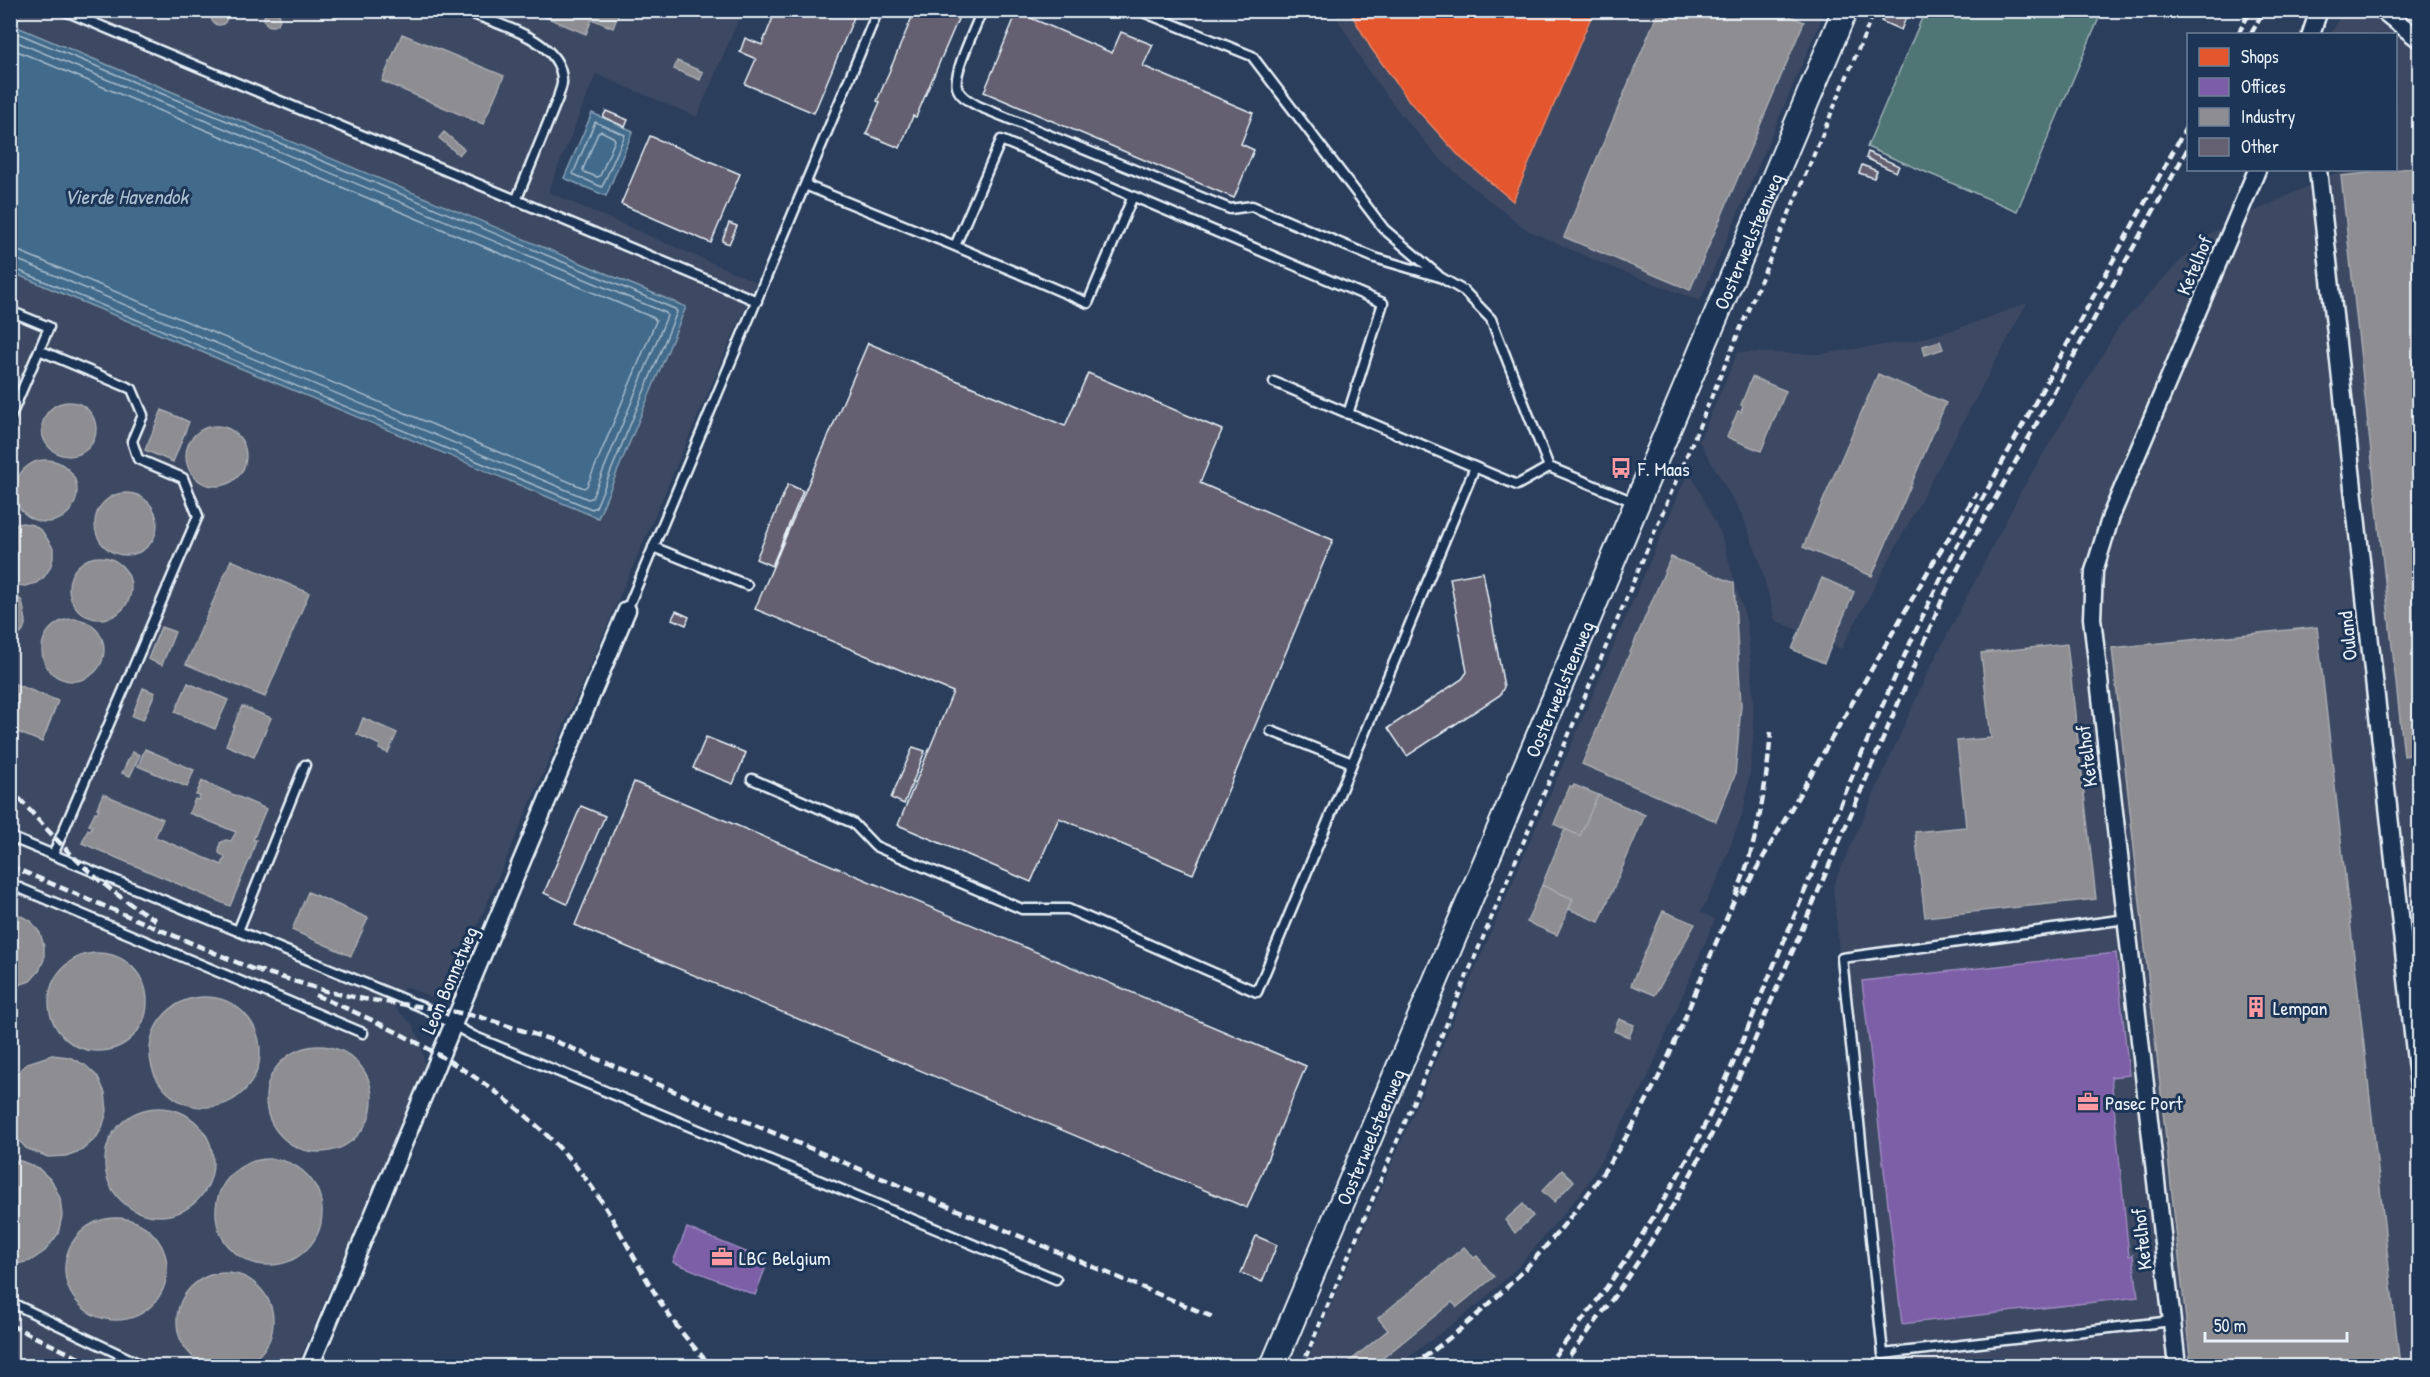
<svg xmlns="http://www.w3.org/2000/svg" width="2430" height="1377" font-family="'Patrick Hand',sans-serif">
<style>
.built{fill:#3c4862}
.green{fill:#507475;stroke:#9cb2b6;stroke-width:1.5}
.water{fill:#426a8a;stroke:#84a0b6;stroke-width:1.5}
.shops{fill:#e4572e;stroke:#e5856b;stroke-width:1.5}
.offices{fill:#7b5ea7;stroke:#9c8abf;stroke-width:1.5}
.industry{fill:#8d8d92;stroke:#a8abb1;stroke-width:1.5}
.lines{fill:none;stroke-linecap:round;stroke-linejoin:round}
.shore{stroke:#a6bbcc;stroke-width:1.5}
.building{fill:#656171;stroke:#e8f1f8;stroke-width:1.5}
.lane-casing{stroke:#e8f1f8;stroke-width:13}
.street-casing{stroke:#e8f1f8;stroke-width:21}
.secondary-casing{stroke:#e8f1f8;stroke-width:28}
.path{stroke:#e8f1f8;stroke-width:4;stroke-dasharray:6 4.5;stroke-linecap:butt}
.lane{stroke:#1d3557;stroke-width:8}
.street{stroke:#1d3557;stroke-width:16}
.secondary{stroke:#1d3557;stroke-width:24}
.rail{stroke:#e8f1f8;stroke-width:4.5;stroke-dasharray:9 4.5;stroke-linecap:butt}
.labels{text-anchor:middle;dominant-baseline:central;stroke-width:6;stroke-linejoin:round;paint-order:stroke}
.street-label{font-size:20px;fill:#e8f1f8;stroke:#1d3557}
.poi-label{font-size:20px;fill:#e8f1f8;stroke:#1d3557;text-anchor:start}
.water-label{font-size:21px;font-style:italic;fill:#aec2d2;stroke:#1d3557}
</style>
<rect width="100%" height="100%" fill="#2b3e5c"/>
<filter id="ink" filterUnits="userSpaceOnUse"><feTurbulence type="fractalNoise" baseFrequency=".0167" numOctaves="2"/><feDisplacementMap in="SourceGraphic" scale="12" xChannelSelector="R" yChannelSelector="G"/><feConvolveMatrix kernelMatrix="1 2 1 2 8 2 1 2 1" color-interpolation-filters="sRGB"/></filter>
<g filter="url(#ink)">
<path class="built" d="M11 11H742L697 117 596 74 548 192 756 282 450 989 443 997 433 998 405 986 395 1008 412 1024 420 1039 425 1066 297 1366 10 1365 11 272 597 518 686 307 11 24Z
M1333 11H1825L1700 301 1608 266 1527 230 1472 187 1441 160 1398 111 1367 69Z
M2342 11H2419V1366H1877L1833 886 1926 676 2021 491 2120 325 2182 259 2203 239 2221 227 2338 172V170H2396V34H2331Z
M2027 303 1841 649 1775 620 1759 560 1743 517 1699 441 1738 352 1820 354 1912 341 1957 329Z
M1689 470 1721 534 1747 623 1752 673 1754 729 1750 772 1744 809 1719 877 1701 912 1715 919 1645 1084 1585 1188 1518 1267 1480 1303 1397 1366H1305Z"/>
<path class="green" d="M1925 11H2102L2017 211 1867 147Z"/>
<path class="water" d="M10 24 686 307 598 518 11 272Z
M592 113 633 131 606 196 564 178Z"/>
<path class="shops" d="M1349 10H1594L1513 201 1461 158 1410 102 1371 48Z"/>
<path class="offices" d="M2116 953 2129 1075 2111 1077 2129 1256 2133 1255 2138 1297 1902 1324 1862 981Z
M687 1228 768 1261 755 1295 673 1262Z"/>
<path class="industry" d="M211 17a8 8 0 1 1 16 0a8 8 0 1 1-16 0Z
M264 18a8 8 0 1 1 16 0a8 8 0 1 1-16 0Z
M529 10H620L613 28 592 19 586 34Z
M1659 10H1776L1804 22 1690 290 1564 237Z
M402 34 504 76 483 124 382 81Z
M677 61 703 72 700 80 674 69Z
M444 132 464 149 459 155 439 138Z
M2420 167V754L2404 756 2341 176Z
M1940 341 1943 349 1925 355 1923 346Z
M1878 374 1946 403 1872 576 1803 547Z
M1752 377 1786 391 1761 451 1727 437 1738 411 1741 412 1743 406 1741 405Z
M42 429a27 27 0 1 1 54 0a27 27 0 1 1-54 0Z
M162 410 189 422 173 462 145 450Z
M186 456a30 30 0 1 1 60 0a30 30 0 1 1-60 0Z
M15 491a31 31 0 1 1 62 0a31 31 0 1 1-62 0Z
M95 524a31 31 0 1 1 62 0a31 31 0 1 1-62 0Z
M23 523 33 525 42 531 53 548V558L50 568 44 577 36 583 25 586 10 584V525Z
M69 588a31 31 0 1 1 62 0a31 31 0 1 1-62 0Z
M1671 557 1734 583 1741 705 1735 775 1716 821 1582 764Z
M231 560 309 593 265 697 186 664Z
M1822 578 1854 592 1824 663 1792 649Z
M10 591 22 601 26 621 23 631 10 645Z
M42 650a31 31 0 1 1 62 0a31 31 0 1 1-62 0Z
M161 627 175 632 162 665 148 659Z
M2317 627 2400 1366H2191L2112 648Z
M2067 644 2096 899 1925 917 1915 832 1966 827 1957 741 1991 738 1981 653Z
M10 682 58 701 42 742 10 729Z
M188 683 228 700 215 729 175 712Z
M143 688 155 693 143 720 132 716Z
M242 706 271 718 254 757 226 745Z
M363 718 397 733 388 753 379 749 380 745 357 734Z
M145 749 194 770 187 787 138 766Z
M132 752 140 755 130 776 122 773Z
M202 781 266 809 253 840H256L251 856 230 906 82 843 88 829 90 831 92 826 89 825 95 812 97 813 99 808H97L103 794 163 819 155 837 222 865 225 857 219 853 220 843 226 840 231 841 236 832 189 813 195 799 198 800 200 796 196 795Z
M1574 785 1598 795 1580 836 1554 824 1570 786 1573 787Z
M1598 795 1645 815 1599 922 1569 909 1573 899 1542 885 1565 829 1580 836Z
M1542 885 1573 899 1557 935 1527 922Z
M308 892 368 918 351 956 292 930Z
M1663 911 1695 924 1655 995 1631 985Z
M10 913 19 915 31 921 40 933 44 946V959L39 971 30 981 10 988Z
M49 1002a49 49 0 1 1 98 0a49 49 0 1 1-98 0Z
M150 1052a55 55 0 1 1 110 0a55 55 0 1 1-110 0Z
M1619 1019 1634 1025 1629 1037 1614 1031Z
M266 1099a53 53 0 1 1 106 0a53 53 0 1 1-106 0Z
M52 1055 69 1057 85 1065 98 1077 105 1093 107 1111 102 1128 96 1138 82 1150 66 1156 48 1157 26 1148 14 1135 10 1128V1083L15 1075 28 1063Z
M105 1162a54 54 0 1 1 108 0a54 54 0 1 1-108 0Z
M216 1212a53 53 0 1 1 106 0a53 53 0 1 1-106 0Z
M10 1160 21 1161 38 1168 52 1181 60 1198 62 1216 58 1234 45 1251 30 1261 12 1265Z
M1562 1170 1574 1181 1554 1202 1542 1191Z
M1523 1204 1533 1216 1515 1233 1505 1220Z
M65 1269a51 51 0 1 1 102 0a51 51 0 1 1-102 0Z
M1464 1247 1474 1258 1477 1256 1494 1277 1457 1307 1452 1302 1373 1366H1344L1388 1330 1378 1318Z
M177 1321a48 48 0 1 1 96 0a48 48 0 1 1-96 0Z"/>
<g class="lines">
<path class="shore" d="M10 30 675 309 677 312 596 507 592 509 10 267
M10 39 666 313 667 316 592 498 588 499 18 260 10 259
M10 48 654 318 656 321 587 486 584 488 21 252 10 250
M595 122 625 135 602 187 573 174Z
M601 131 613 137 615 140 600 176 597 177 584 172 583 169 598 133Z"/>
</g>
<path class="building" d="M776 10H857L814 113 745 84 756 59 740 52 745 38 762 45Z
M915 10H962L916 117 913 116 900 148 866 134 880 102 877 101Z
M1886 10H1909L1901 30 1881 21Z
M1017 12 1112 53 1121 32 1153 45 1143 66 1253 113 1241 144 1254 150 1234 198 984 92Z
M606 111 628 120 625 127 603 117Z
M650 136 740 174 711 243 621 204Z
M1868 152 1899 166 1896 172 1866 158Z
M1862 165 1877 171 1874 178 1859 173Z
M729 223 737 226 729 244 722 241Z
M868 343 1065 426 1088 373 1222 430 1200 483 1333 540 1193 874 1059 818 1031 882 898 825 953 692 755 609Z
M788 484 803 491 772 566 756 559Z
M1483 572 1504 687 1500 695 1407 756 1388 728 1462 679 1467 672 1450 578Z
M676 611 689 617 686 625 672 619Z
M706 737 746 753 733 784 693 768Z
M913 747 925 751 904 804 891 798Z
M634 782 1306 1066 1247 1208 575 925Z
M581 806 605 816 567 904 544 893Z
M1256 1236 1277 1245 1262 1282 1241 1273Z"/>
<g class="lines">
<defs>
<path id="lane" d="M63 10 757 301
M463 10C495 24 561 38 562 80 563 85 559 92 558 98L516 201
M982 10C976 27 953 72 957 87 960 97 971 102 978 106L1230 209 1252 206 1375 258 1440 277 1464 291 1491 319 1549 467 1634 502
M1138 10 1252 56 1384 229 1438 275
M805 185 955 246
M1133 196 1088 303 955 246 1001 140 1383 303 1348 414
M10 311 49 327 10 418
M39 350 132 389 143 415 132 441 138 459 183 478 198 516 53 855
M1274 382 1517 485 1549 467
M653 547 747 585
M627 610 878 10
M1271 731 1352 763
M752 779 853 823 875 846 1022 909H1068L1257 992 1475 467
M10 837 422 1007 473 1036 1056 1279
M10 884 363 1033
M2126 919 1842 958 1883 1354 2172 1321
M238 931 305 765
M10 1302 136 1362"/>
<path id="street" d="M2382 10 2420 40
M2311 34 2319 10
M2318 170 2420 1097
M310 1366 627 610
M2177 1366 2092 618 2094 571 2111 516 2257 170"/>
<g id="secondary">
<path id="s1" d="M1273 1366 1845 10"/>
</g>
</defs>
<use href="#lane" class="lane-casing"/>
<use href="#street" class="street-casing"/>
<use href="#secondary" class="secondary-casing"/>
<path class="path" d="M1302 1366 1875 10"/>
<use href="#lane" class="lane"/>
<use href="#street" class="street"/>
<use href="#secondary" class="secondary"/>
<path class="rail" d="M2238 34 2251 10
M2251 34 2264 10
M10 788C55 839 96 886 156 920
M10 866 262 973
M1742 894 1934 561 1977 493
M255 969 329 992 364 999 445 1010 480 1017 552 1040 1215 1318
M315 995C421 1039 529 1096 596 1193 623 1233 643 1278 671 1318 683 1335 697 1351 711 1366
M10 1325 96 1366
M1412 1366C1512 1296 1596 1200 1651 1092 1672 1053 1687 1012 1704 971 1719 935 1736 899 1748 862 1761 819 1767 776 1771 732
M1546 1366C1600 1301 1648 1231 1688 1157 1723 1094 1748 1026 1776 960 1836 817 1892 672 1963 534L2188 124
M1561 1366C1635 1276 1695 1177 1742 1070L1943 598 1972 541 2188 148"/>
</g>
</g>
<defs>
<symbol id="bus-bare" viewBox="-9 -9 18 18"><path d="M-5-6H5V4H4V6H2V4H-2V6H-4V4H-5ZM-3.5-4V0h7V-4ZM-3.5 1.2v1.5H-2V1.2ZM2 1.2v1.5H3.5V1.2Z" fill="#ff9aa2" stroke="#1d3557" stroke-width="2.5" paint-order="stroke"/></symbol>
<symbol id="building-bare" viewBox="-9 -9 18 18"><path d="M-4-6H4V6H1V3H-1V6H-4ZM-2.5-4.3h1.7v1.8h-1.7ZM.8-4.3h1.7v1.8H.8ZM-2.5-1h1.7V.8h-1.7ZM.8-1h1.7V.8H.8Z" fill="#ff9aa2" stroke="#1d3557" stroke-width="2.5" paint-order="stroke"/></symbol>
<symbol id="office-bare" viewBox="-9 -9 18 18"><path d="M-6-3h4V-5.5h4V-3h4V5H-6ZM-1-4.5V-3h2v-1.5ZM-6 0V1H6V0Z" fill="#ff9aa2" stroke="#1d3557" stroke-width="2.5" paint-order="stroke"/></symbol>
</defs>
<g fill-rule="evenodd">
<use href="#bus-bare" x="1606" y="453" width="30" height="30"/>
<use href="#building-bare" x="2241" y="992" width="30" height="30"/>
<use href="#office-bare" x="2073" y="1087" width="30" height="30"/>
<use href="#office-bare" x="707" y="1242" width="30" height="30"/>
</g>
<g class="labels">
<g class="street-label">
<text stroke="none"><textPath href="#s1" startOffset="1221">Oosterweelsteenweg</textPath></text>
<text transform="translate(2194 265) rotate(-67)">Ketelhof</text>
<text transform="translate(2347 636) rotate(-96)">Ouland</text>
<text stroke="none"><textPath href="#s1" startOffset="735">Oosterweelsteenweg</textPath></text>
<text transform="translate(2086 756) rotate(-97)">Ketelhof</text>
<text transform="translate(449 980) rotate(-67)">Leon Bonnetweg</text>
<text stroke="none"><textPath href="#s1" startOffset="249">Oosterweelsteenweg</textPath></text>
<text transform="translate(2141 1239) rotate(-96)">Ketelhof</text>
</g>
<g class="poi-label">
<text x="1638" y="468">F. Maas</text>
<text x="2273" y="1007">Lempan</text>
<text x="2105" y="1102">Pasec Port</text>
<text x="739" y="1257">LBC Belgium</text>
</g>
<g class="water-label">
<text x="126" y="196">Vierde Havendok</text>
</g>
</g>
<rect width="2430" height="1377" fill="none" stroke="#1d3557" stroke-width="36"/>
<rect x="18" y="18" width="2394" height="1341" fill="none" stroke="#e8f1f8" stroke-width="2" filter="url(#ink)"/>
<rect x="2187" y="33" width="210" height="138" fill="#1d3557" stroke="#6e8097" stroke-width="1.5"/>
<rect x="2199" y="48" width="30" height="18" fill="#e4572e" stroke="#6e8097" stroke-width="1.5"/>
<text x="2241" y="63" font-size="18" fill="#e8f1f8">Shops</text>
<rect x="2199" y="78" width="30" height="18" fill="#7b5ea7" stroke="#6e8097" stroke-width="1.5"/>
<text x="2241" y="93" font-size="18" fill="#e8f1f8">Offices</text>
<rect x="2199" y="108" width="30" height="18" fill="#8d8d92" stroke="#6e8097" stroke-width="1.5"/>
<text x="2241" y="123" font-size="18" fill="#e8f1f8">Industry</text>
<rect x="2199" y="138" width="30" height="18" fill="#656171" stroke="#6e8097" stroke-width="1.5"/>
<text x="2241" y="153" font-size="18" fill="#e8f1f8">Other</text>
<path d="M2205 1332v9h142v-9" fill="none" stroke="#e8f1f8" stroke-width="3"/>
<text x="2214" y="1332" font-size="18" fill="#e8f1f8" stroke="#1d3557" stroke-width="4.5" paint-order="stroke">50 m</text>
</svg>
